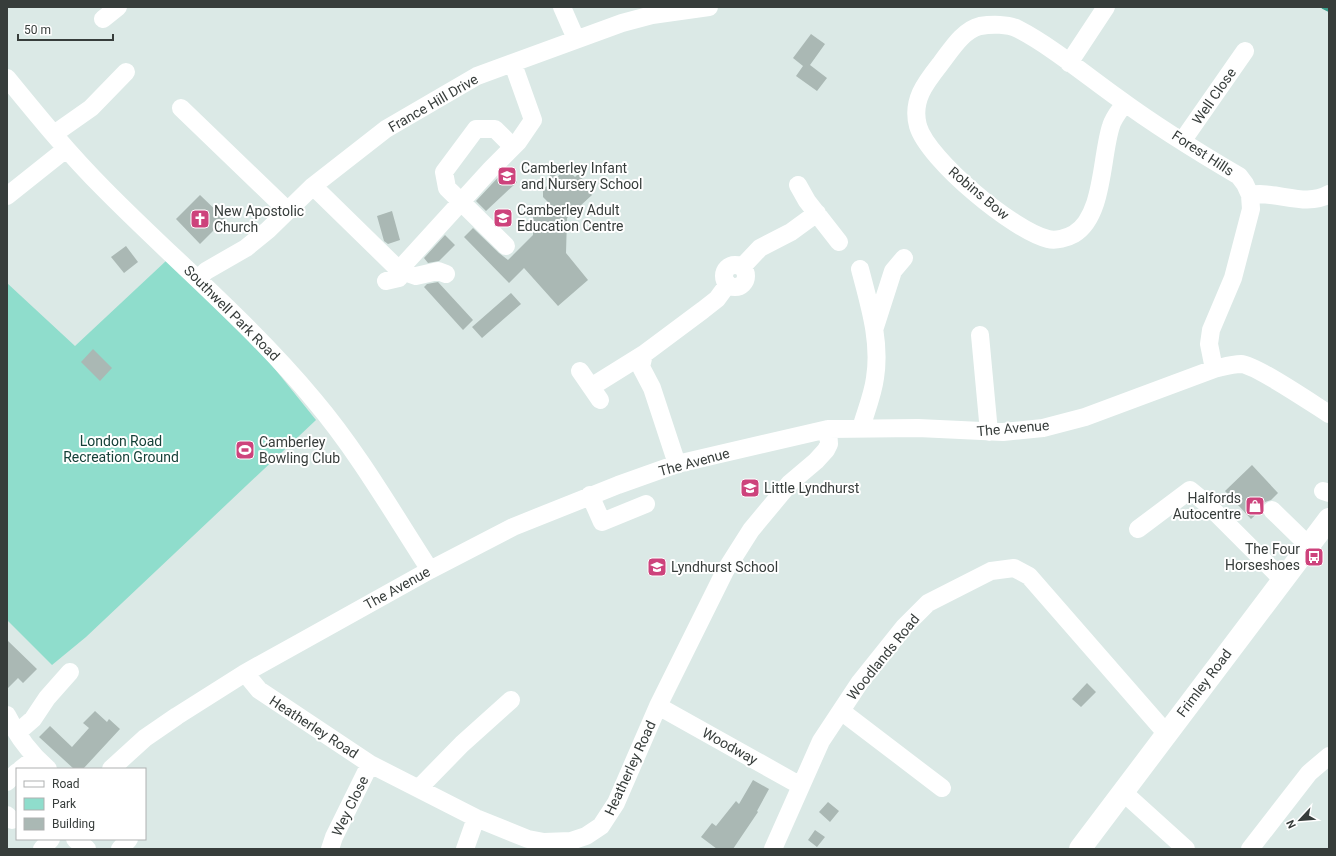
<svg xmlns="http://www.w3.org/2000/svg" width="1336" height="856" font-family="Roboto,sans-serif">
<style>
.green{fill:#8fddcc}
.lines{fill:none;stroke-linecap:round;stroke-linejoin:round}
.stream{stroke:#3b9d8b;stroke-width:4}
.building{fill:#aab8b4}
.minor{stroke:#fff;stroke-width:18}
.major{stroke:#fff;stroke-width:22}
.labels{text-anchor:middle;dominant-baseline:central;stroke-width:4;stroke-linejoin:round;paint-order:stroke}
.street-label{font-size:14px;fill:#373d3b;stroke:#fff}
.poi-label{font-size:14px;fill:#373d3b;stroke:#fff;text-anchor:start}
.park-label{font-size:14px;fill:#154038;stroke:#fff}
</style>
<rect width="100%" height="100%" fill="#dbe9e6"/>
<path class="green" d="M167 260 266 358 316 420 86 637 52 665 7 620V283L75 346Z"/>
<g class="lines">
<path class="stream" d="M1323 7 1329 10"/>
</g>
<path class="building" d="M811 34 825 44 810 65 827 78 817 91 796 76 803 66 793 58Z
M566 168 575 177 578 174 587 184 584 187 592 195 567 218 566 253 588 280 558 306 524 268 509 283 464 237 473 228 499 253 508 260 533 235V216L548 202 543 197V189L550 184 546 179 553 173 557 177Z
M505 170 517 182 486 211 476 201Z
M200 195 225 219 200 244 176 219Z
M392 211 400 240 388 244 384 241 377 216Z
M445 235 455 245 439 261 428 263 424 258Z
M126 246 138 262 124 273 111 257Z
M438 282 473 320 463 330 424 287 427 284Z
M511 293 521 304 482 338 472 327Z
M93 349 112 368 100 381 81 362Z
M1252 465 1278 493 1271 500 1265 502 1262 509 1251 519 1225 491Z
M7 640 37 669 23 683 18 678 7 689Z
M1087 683 1096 692 1081 707 1072 699Z
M95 711 107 722 109 719 120 729 83 769H74L39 737 50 726 72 747 89 728 83 723Z
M753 780 769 789 757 811 758 812 733 849H717L701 837 712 823 716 826 736 801 739 804Z
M828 802 839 811 830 822 819 812Z
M815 830 825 837 817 847 808 840Z"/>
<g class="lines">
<path class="minor" d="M562 7 576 39
M103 19 118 7
M1069 63 1106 7
M7 78C38 116 69 154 104 189 174 260 250 323 314 400 358 452 393 513 430 570
M1125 103C1120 110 1113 118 1111 126 1101 156 1104 216 1074 234 1067 238 1056 241 1048 239 1014 231 928 160 918 126 911 100 926 82 941 63 951 50 963 30 980 26 992 24 1008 24 1018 29 1051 46 1087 76 1118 98 1156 126 1198 152 1239 176L1245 184 1250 195 1251 209 1233 278 1211 330 1209 344 1214 369
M181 108 288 211
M54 134 91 108 126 72
M1183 140 1245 51
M798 185 807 201 839 242
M313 186 399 270 491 169 518 142 533 120 513 64
M1250 195C1275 190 1306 208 1329 194
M7 196 66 149
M506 246 447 188 444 172 476 129H495L513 147
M724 276a11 11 0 1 1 22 0a11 11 0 1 1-22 0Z
M742 267 760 248 791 232 817 213
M860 269C869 304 881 341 875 378 873 394 866 411 861 428
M198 279 206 271 246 248 268 230 313 186 386 129 477 76 622 23 652 15 709 7
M386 281 399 278V270L416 276 438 271 446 274
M875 327 893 271 904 258
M980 335 989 432
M644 354 641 367 652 388 677 464
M580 371 600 400
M591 387 644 354 703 310 717 299 728 284
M1323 491 1329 493
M590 495 602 522 646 504
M1272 510 1309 546
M1138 529 1190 490 1207 504 1283 580
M245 673 259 690 370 764 476 818 528 839 544 842 571 841 586 836 601 826 616 803 658 706 725 571 751 530 790 483 816 461 826 450 829 444 828 429
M658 706 801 786
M841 711 942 788
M7 715C17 736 31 754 48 769
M17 733 33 719 47 698 70 672
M21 769 35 758
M111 769 145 738 177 716 245 673 299 643 430 570 513 527 618 485 677 464 828 429 918 428 1003 432 1043 428 1085 417 1214 369C1223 367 1232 364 1241 364 1256 365 1313 404 1329 414
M7 782 17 772
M419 788 462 744 511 700
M1123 792 1186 849
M7 815 12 820
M75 839 87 849
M42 849 51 839
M120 849 129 839
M330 849 334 837 370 764
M465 849 476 818
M773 849 821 741 860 682 904 627 928 603 991 571 1014 568 1029 576 1166 733
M1250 849 1309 773 1329 756"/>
<path class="major" d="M1080 849 1329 519"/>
</g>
<defs>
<symbol id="school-square" viewBox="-11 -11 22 22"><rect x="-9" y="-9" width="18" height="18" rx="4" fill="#cd437c" stroke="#fff"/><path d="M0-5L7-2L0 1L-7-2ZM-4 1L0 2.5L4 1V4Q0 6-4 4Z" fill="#fff"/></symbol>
<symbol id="church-square" viewBox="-11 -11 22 22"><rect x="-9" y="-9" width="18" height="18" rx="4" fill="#cd437c" stroke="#fff"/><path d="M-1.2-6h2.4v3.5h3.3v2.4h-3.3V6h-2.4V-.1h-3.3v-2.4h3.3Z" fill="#fff"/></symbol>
<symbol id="stadium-square" viewBox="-11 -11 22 22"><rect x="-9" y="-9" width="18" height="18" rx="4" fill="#cd437c" stroke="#fff"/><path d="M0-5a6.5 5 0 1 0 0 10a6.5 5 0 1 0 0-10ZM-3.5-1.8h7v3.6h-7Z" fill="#fff"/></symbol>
<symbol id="shop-square" viewBox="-11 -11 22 22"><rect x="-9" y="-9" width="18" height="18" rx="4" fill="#cd437c" stroke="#fff"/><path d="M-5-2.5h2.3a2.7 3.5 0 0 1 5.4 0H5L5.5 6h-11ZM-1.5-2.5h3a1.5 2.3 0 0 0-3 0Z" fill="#fff"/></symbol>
<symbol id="bus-square" viewBox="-11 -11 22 22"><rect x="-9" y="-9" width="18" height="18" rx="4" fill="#cd437c" stroke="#fff"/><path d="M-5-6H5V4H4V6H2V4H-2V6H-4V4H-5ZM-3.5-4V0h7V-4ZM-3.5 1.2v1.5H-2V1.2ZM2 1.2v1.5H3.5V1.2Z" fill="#fff"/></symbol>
</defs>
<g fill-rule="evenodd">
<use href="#school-square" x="496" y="165" width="22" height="22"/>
<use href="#school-square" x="492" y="207" width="22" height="22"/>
<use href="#church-square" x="189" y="208" width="22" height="22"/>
<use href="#stadium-square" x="234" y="439" width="22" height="22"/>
<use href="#school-square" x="739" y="477" width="22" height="22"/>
<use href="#shop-square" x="1244" y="495" width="22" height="22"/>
<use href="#bus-square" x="1303" y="546" width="22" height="22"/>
<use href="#school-square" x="646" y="556" width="22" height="22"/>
</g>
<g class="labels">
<g class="street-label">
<text transform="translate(1214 96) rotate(-55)">Well Close</text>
<text transform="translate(433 103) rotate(-30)">France Hill Drive</text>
<text transform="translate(1203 153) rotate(33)">Forest Hills</text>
<text transform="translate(979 193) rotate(40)">Robins Bow</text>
<text transform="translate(232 313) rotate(45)">Southwell Park Road</text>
<text transform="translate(1013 428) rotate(-5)">The Avenue</text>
<text transform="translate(694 462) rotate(-15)">The Avenue</text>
<text transform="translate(397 588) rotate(-29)">The Avenue</text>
<text transform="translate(883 657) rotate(-51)">Woodlands Road</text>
<text transform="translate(1204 683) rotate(-53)">Frimley Road</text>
<text transform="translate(314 727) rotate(33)">Heatherley Road</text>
<text transform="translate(730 746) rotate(29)">Woodway</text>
<text transform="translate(630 768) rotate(-65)">Heatherley Road</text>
<text transform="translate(350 806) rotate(-64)">Wey Close</text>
</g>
<g class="poi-label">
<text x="521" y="168">Camberley Infant<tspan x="521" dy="16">and Nursery School</tspan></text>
<text x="517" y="210">Camberley Adult<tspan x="517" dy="16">Education Centre</tspan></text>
<text x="214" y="211">New Apostolic<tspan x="214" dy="16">Church</tspan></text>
<text x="259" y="442">Camberley<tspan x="259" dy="16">Bowling Club</tspan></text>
<text x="764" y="488">Little Lyndhurst</text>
<text x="1241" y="498" text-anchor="end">Halfords<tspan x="1241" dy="16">Autocentre</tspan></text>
<text x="1300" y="549" text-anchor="end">The Four<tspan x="1300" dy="16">Horseshoes</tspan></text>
<text x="671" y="567">Lyndhurst School</text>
</g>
<g class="park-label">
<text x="121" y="441">London Road<tspan x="121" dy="16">Recreation Ground</tspan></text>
</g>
</g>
<rect width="1336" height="856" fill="none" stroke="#373d3b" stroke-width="16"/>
<rect x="16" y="768" width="130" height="72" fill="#ffffff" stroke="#afb1b1"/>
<rect x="24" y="781" width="20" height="6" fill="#ffffff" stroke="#afb1b1"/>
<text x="52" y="788" font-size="12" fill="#373d3b">Road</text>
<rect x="24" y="798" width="20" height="12" fill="#8fddcc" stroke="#afb1b1"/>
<text x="52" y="808" font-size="12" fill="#373d3b">Park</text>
<rect x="24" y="818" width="20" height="12" fill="#aab8b4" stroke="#afb1b1"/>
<text x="52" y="828" font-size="12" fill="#373d3b">Building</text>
<g transform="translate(1300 820) rotate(244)" stroke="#ffffff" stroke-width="3" paint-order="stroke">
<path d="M0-3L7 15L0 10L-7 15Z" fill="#373d3b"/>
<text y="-6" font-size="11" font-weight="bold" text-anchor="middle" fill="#373d3b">N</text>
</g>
<path d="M18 34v6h95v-6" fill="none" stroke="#373d3b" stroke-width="2"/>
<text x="24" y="34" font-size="12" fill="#373d3b" stroke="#ffffff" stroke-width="3" paint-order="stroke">50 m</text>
</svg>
